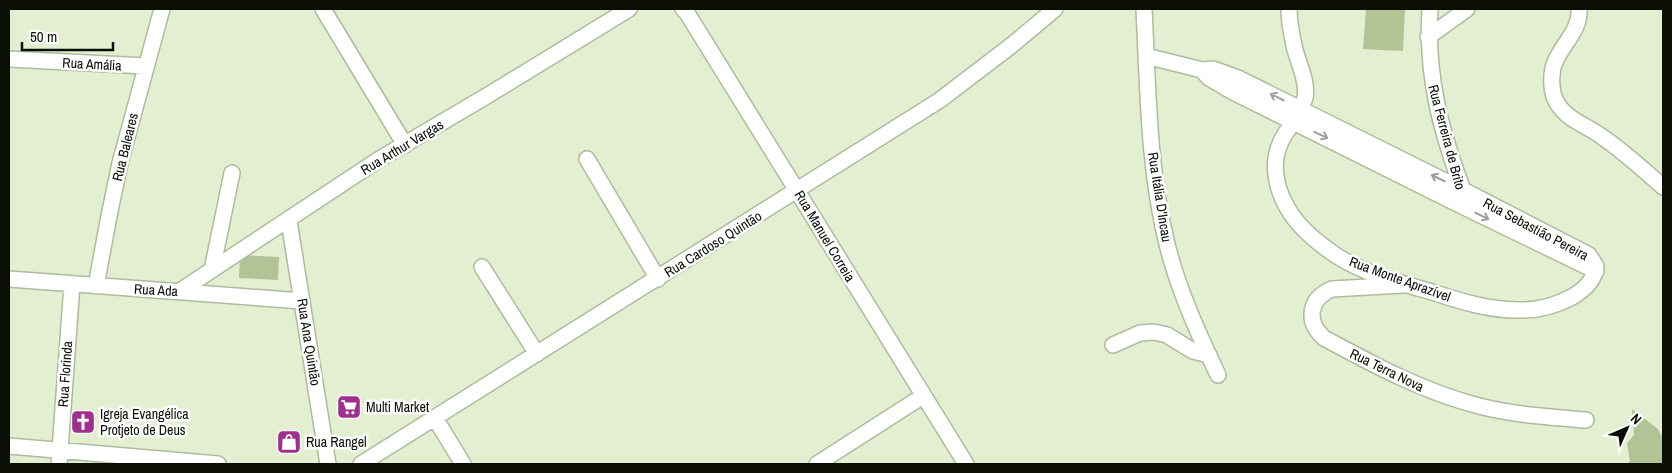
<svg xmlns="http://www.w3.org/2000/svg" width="1672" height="473" font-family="'Archivo Narrow',sans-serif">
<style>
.green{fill:#b2c495}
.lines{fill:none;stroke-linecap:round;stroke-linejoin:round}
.minor-casing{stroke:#afba9e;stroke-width:18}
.minor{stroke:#fff;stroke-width:15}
.oneway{stroke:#9d9f9b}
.labels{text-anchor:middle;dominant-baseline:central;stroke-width:5;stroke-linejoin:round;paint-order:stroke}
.street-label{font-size:14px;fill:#0a0e05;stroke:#fff}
.poi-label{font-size:14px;fill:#0a0e05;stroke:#fff;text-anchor:start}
</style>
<rect width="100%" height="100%" fill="#e4efd2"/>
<path class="green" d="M1366 9H1405L1403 51 1363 49Z
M240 255 279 257 278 280 239 278Z
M1632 409 1658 429 1663 439V464H1627L1630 461 1627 443 1634 435Z"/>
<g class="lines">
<defs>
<path id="minor" d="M323 9 405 145
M683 9 687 13 966 464
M1144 9C1148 87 1148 168 1167 244 1178 289 1198 333 1218 375
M1430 9C1426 75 1440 129 1463 190V195
M1579 9C1581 32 1558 47 1553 68 1551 78 1551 92 1556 101 1565 119 1586 125 1601 136 1623 151 1643 169 1663 187
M1428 37 1467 9
M1146 56 1202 70 1213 69 1238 78 1463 190 1589 255 1596 266C1595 280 1584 290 1572 297 1555 306 1537 311 1517 310 1488 310 1460 301 1432 292 1401 283 1365 274 1337 256 1319 244 1299 228 1288 209 1274 185 1270 158 1285 134 1293 123 1301 112 1305 98 1308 83 1299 64 1295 50 1292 37 1289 22 1289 9
M9 59 146 66
M1202 70 1209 78 1233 92 1462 206 1596 271
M587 159 658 279
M289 221 328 464
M482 267 537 354
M212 270 232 173
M9 279 302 301
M1403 285 1332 289C1308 299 1306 322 1324 338 1374 365 1424 392 1479 406 1514 415 1550 417 1586 420
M96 286 109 216 120 163 162 9
M180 291 378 160 485 97 629 9
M1113 345 1140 333 1154 332 1167 335 1193 351 1209 355
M435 418 463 464
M9 446 218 464
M59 464 72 284
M361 464 940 100 1012 45 1055 9
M817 464 923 396"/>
</defs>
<use href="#minor" class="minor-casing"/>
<use href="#minor" class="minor"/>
</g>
<defs><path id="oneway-shaft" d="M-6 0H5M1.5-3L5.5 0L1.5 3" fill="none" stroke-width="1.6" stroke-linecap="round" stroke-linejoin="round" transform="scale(1.25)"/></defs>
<g class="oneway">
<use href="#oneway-shaft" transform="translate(1277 97) rotate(-153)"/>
<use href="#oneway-shaft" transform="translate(1321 135) rotate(25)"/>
<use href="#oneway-shaft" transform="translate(1438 178) rotate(-154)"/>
<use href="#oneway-shaft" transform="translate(1482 216) rotate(26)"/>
</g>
<defs>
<symbol id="supermarket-square" viewBox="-11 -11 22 22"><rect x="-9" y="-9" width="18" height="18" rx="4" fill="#9f308e" stroke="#fff"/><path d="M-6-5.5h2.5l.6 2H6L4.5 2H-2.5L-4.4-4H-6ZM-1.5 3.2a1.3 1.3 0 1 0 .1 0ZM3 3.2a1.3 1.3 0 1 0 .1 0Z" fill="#fff"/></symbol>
<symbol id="church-square" viewBox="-11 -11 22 22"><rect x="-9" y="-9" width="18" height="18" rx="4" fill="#9f308e" stroke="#fff"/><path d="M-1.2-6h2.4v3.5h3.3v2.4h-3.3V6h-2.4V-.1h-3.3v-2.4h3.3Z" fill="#fff"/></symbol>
<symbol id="shop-square" viewBox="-11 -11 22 22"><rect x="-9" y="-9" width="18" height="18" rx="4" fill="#9f308e" stroke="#fff"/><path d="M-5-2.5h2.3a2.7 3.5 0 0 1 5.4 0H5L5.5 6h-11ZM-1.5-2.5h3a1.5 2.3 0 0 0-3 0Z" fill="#fff"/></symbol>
</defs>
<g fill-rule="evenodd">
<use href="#supermarket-square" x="335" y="393" width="28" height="28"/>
<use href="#church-square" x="69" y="408" width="28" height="28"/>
<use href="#shop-square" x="275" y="428" width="28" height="28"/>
</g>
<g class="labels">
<g class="street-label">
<text transform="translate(92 64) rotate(3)">Rua Amália</text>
<text transform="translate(1447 137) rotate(75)">Rua Ferreira de Brito</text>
<text transform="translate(125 147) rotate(-76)">Rua Baleares</text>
<text transform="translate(402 147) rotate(-31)">Rua Arthur Vargas</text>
<text transform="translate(1160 197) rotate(81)">Rua Itália D'Incau</text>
<text transform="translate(1536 229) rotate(28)">Rua Sebastião Pereira</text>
<text transform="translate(825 236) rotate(59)">Rua Manuel Correia</text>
<text transform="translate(713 244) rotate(-32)">Rua Cardoso Quintão</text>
<text transform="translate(1400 279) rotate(20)">Rua Monte Aprazível</text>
<text transform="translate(156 290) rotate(3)">Rua Ada</text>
<text transform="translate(309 342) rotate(81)">Rua Ana Quintão</text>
<text transform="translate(1387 370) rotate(26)">Rua Terra Nova</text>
<text transform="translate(65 374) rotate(-86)">Rua Florinda</text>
</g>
<g class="poi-label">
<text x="366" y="407">Multi Market</text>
<text x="100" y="414">Igreja Evangélica<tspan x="100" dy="16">Protjeto de Deus</tspan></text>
<text x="306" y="442">Rua Rangel</text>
</g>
</g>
<rect width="1672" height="473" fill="none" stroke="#0a0e05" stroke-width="20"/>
<g transform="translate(1627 428) rotate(45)" stroke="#ffffff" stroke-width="4" paint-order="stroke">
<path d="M0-4L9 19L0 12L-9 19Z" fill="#0a0e05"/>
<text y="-8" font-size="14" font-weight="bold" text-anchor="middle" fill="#0a0e05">N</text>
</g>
<path d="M22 42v8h91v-8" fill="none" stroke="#0a0e05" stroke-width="2.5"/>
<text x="30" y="42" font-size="15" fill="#0a0e05" stroke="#ffffff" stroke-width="4" paint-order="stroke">50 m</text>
</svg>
